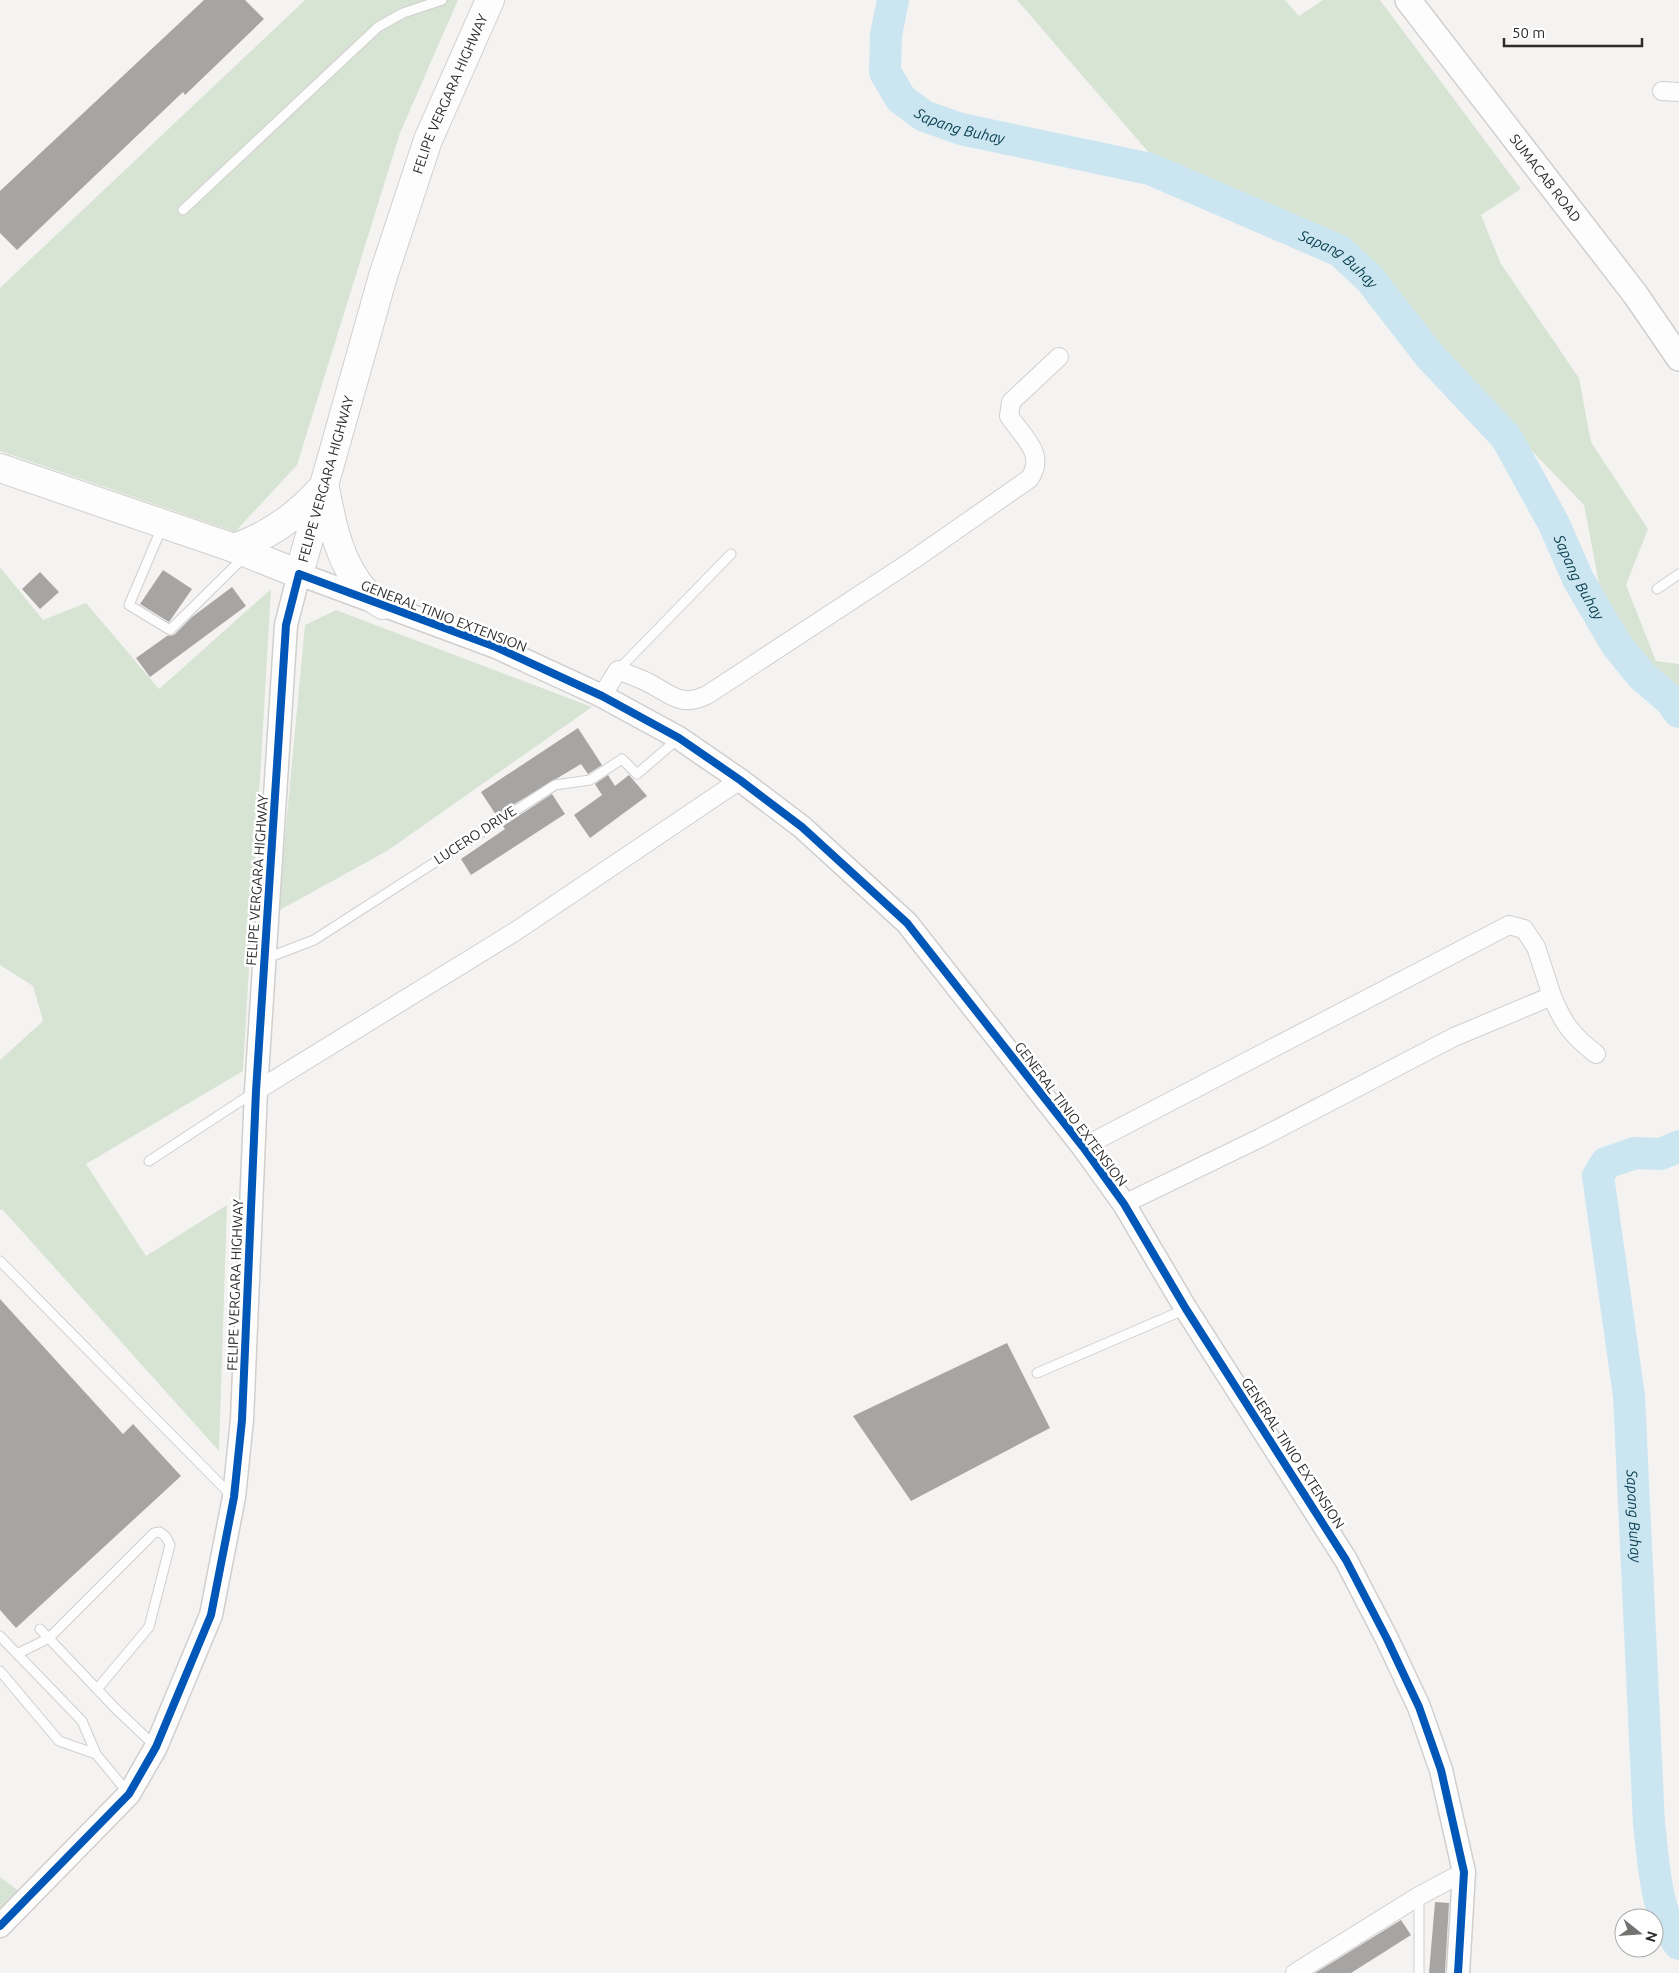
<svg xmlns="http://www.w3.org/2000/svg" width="1679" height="1973" font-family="Ubuntu,sans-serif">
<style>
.green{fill:#d7e4d4}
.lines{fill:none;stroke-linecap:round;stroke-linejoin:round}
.river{stroke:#cce6f1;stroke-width:32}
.building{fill:#a6a5a4}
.service-casing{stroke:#d1cfce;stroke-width:11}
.minor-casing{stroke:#d1cfce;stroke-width:20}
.tertiary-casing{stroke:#d1cfce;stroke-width:25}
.secondary-casing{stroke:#d1cfce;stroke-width:28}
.primary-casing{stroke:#d1cfce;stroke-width:30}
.service{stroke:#fefdfd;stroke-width:9}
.minor{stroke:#fefdfd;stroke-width:18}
.tertiary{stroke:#fefdfd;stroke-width:22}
.secondary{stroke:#fefdfd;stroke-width:25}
.primary{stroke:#fefdfd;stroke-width:28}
.cycleway-casing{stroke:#fff;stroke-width:11}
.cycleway{stroke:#0057b8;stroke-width:8}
.labels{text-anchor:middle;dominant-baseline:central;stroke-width:5;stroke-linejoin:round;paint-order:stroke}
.street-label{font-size:14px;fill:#2d2c2b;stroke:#fff}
.water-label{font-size:15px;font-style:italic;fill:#0a4153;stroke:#fff}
</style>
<rect width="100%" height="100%" fill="#f5f3f1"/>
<path class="green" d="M305 0H458L400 133 297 465 235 532 0 451V288Z
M1017 0H1285L1299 16 1323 0H1380L1521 189 1481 215 1501 264 1579 378 1591 442 1648 529 1626 585 1656 661 1679 664V705L1605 615 1584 505 1509 427 1419 318 1339 237 1227 186 1150 154Z
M0 567 43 620 86 603 159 689 271 589 243 1071 86 1164 146 1256 227 1205 219 1451 2 1209 0 1210V1060L43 1021 33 986 0 965Z
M336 610 592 707 387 851 278 911 305 625Z
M0 1877 23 1894 0 1916Z"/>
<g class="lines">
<g class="river">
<path id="s1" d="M893 0 886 35 885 72 901 99 924 116 961 129 1150 169 1340 251 1370 279 1429 355 1506 437 1554 524 1578 579 1616 644 1641 675 1671 701 1679 712"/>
<path id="s2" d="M1679 1146 1661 1154 1635 1153 1606 1163 1598 1176 1629 1396 1649 1824C1654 1863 1655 1912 1679 1944"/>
</g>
</g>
<path class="building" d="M204 0H245L264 19 185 95 183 92 17 250 0 233V191Z
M163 570 192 589 169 622 140 604Z
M40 572 59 592 40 609 22 589Z
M232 587 246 606 150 677 136 658 167 636 174 635 192 617Z
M578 728 602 765 588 774 581 764 496 815 481 792Z
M608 775 615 786 629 775 647 796 590 838 574 815 602 795 595 784Z
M552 794 565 814 471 875 461 859 505 829 503 826Z
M0 1299 123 1434 133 1424 181 1476 16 1628 0 1610Z
M1007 1343 1050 1428 911 1501 853 1416Z
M1435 1902 1449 1903 1445 1973H1429Z
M1401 1920 1411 1935 1351 1973H1315Z"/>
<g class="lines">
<defs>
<path id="service" d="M183 210 378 27 403 13 442 0
M162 527 129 605 170 630 244 557
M1657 589 1679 574
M618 670 731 554
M267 958 314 940 555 785 590 780 622 759 637 774 679 738
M149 1161 253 1093
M0 1261 232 1496
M1037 1373 1186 1309
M40 1629 115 1708 156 1747
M0 1636 82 1721 96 1754 129 1794
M17 1654 49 1638 154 1533 160 1532 166 1537 170 1545 149 1627 98 1688
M0 1671 59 1741 96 1754
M1419 1973V1896"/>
<path id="minor" d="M1662 91 1679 92
M602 696 618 670C627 674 637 677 647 682 671 694 680 708 707 695L913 560 1029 479C1047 455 1023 437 1009 416L1011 402 1059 357
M256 1091 516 931 740 780
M1083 1147 1509 925 1524 929 1536 947 1552 996
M1124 1204 1260 1138 1454 1037 1552 996C1563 1024 1573 1036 1596 1054
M1295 1973 1419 1896 1464 1872"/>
<path id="tertiary" d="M0 1926 129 1794 156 1747 211 1615 234 1497 242 1420 256 1091 286 625 299 574 496 647 602 696 679 738 740 780 802 827 907 923 1083 1147 1124 1204 1186 1309 1346 1560 1387 1639 1419 1707 1441 1770 1464 1872 1458 1973"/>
<g id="secondary">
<path id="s3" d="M1408 0 1635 294 1679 358"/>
</g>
<g id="primary">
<path id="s4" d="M0 468 234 548 299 574 383 276 428 140 490 0"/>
<path d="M325 488C332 524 339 563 365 592 369 597 377 601 383 605"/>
<path d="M234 548C269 536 296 517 321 489"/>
</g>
</defs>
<use href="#service" class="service-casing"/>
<use href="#minor" class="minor-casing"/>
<use href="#tertiary" class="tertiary-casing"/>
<use href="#secondary" class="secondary-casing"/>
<use href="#primary" class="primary-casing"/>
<use href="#service" class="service"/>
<use href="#minor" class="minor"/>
<use href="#tertiary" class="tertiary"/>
<use href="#secondary" class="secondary"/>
<use href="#primary" class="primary"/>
<defs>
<path id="cycleway" d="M0 1926 129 1794 156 1747 211 1615 234 1497 242 1420 256 1091 286 625 299 574 496 647 602 696 679 738 740 780 802 827 907 923 1083 1147 1124 1204 1186 1309 1346 1560 1387 1639 1419 1707 1441 1770 1464 1872 1458 1973"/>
</defs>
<use href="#cycleway" class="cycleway-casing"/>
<use href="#cycleway" class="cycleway"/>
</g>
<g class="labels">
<g class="street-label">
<text stroke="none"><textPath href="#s4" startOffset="821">FELIPE VERGARA HIGHWAY</textPath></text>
<text stroke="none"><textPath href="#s3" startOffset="225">SUMACAB ROAD</textPath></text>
<text stroke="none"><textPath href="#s4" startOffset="416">FELIPE VERGARA HIGHWAY</textPath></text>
<text transform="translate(444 616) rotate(21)">GENERAL TINIO EXTENSION</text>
<text transform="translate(475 835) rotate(-33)">LUCERO DRIVE</text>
<text transform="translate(257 880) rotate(-86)">FELIPE VERGARA HIGHWAY</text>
<text transform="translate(1071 1114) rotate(53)">GENERAL TINIO EXTENSION</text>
<text transform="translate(235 1285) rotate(-88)">FELIPE VERGARA HIGHWAY</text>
<text transform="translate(1293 1453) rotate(57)">GENERAL TINIO EXTENSION</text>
</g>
<g class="water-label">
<text stroke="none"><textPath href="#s1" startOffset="170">Sapang Buhay</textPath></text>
<text stroke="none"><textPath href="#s1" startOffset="575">Sapang Buhay</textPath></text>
<text stroke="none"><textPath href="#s1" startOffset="980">Sapang Buhay</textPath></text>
<text stroke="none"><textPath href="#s2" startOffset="434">Sapang Buhay</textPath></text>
</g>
</g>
<g transform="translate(1639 1933) rotate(107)"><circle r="24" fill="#ffffff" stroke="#ababaa"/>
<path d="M0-4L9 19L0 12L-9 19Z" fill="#737270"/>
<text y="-8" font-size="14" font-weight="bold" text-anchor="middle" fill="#2d2c2b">N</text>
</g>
<path d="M1504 38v8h138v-8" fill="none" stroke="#2d2c2b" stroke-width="2.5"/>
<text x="1512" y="38" font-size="15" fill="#2d2c2b" stroke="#ffffff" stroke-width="4" paint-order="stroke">50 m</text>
</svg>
